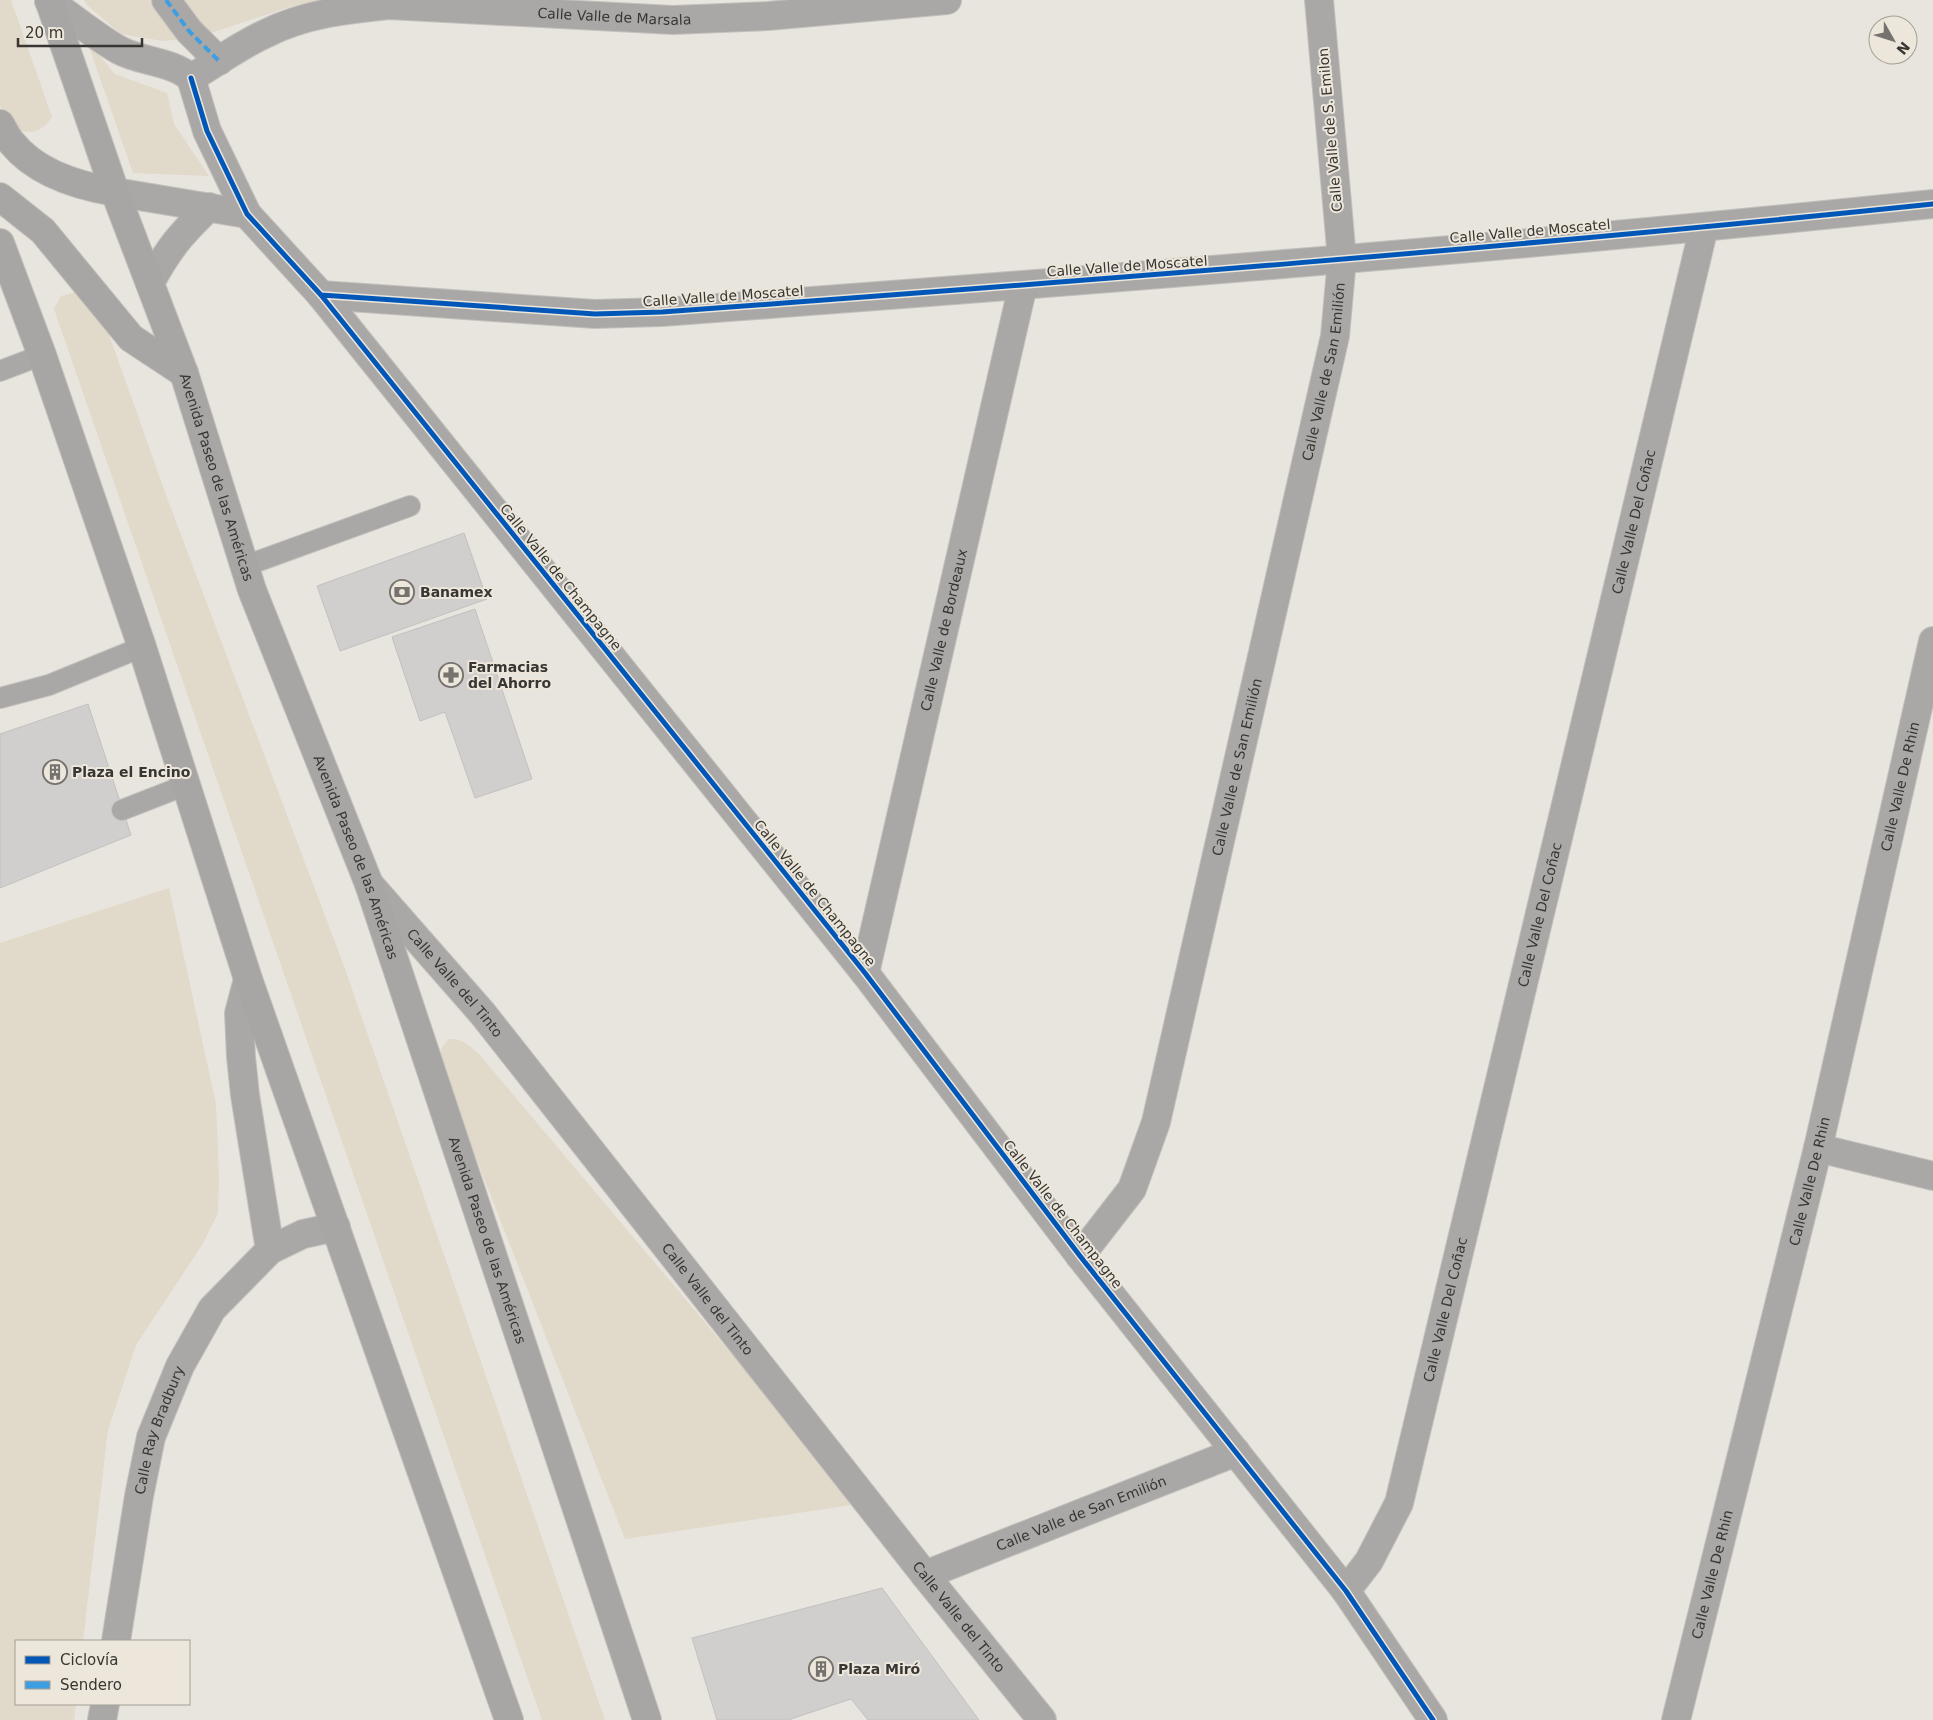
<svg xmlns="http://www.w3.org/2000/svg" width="1933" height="1720" font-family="'DejaVu Sans',sans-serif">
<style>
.green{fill:#e1d9c9}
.building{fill:#d1cece;stroke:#c3c0c0}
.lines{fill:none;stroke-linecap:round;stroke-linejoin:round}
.lane-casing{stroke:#c4c1bd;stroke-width:22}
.street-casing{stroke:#c4c1bd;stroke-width:30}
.secondary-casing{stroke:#c4c1bd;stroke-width:30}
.lane{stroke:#aaa8a6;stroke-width:20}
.street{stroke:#aaa8a6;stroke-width:28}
.secondary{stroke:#a8a6a4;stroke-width:28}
.quiet{stroke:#3e9ee2;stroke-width:4;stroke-dasharray:8 4;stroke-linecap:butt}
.cycleway-casing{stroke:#ece6db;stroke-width:8}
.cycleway{stroke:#0057b8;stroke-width:5}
.labels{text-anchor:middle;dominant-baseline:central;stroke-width:4;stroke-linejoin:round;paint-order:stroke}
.street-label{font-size:14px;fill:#383632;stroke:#ece6db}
.poi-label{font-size:14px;font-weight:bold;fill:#383632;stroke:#ece6db;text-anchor:start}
</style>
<rect width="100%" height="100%" fill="#e8e5df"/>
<path class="green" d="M0 0H11L52 117C39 136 29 133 8 128L0 105Z
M84 0H317L289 7 196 38 163 41 121 34 88 6Z
M87 41 115 74 167 93 174 124 209 176 133 173Z
M80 291 101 312 166 495 344 966 605 1720H542L54 309 61 296Z
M169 888 216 1104 219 1176 218 1213 202 1245 136 1345 108 1430 83 1641H16V1704H76L74 1720H0V943Z
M449 1039C462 1038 469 1045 479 1054L858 1504 625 1539 442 1071C439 1057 438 1050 449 1039Z"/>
<path class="building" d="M464 533 487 599 340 651 317 586Z
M475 609 532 779 475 798 445 712 420 721 392 637Z
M88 704 131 835 0 888V734Z
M882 1588 979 1720H868L851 1699 788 1720H717L692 1638Z"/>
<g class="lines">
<defs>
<path id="lane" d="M0 371 42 355
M245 566 410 506
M0 698 49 685 142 647
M122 810 186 785"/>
<g id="street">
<path d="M166 0 189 31 219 61"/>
<path d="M49 1C72 17 95 36 119 50 141 62 172 61 191 78"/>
<path d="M191 78 207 131 247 214 321 295 865 973 1080 1256 1346 1591 1433 1720"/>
<path id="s1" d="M191 78C216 63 240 45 267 33 305 14 348 9 389 5L673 20 768 16 947 0"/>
<path d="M115 192 247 214"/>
<path d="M150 283C169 248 180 235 209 207"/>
<path d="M321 295 595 314 662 312C1086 281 1510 248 1933 204"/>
<path id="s2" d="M369 884 483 1014 925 1575 1042 1720"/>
<path id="s3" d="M865 973 1023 285"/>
<path d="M248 979 239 1013 241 1057 245 1095 270 1250"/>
<path d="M1818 1148 1933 1176"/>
<path id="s4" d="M1080 1256 1132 1189 1156 1122 1335 336 1342 259 1319 0"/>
<path id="s5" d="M925 1575 1236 1452"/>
<path id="s6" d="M1346 1591 1369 1561 1399 1503 1704 227"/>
<path id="s7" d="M116 1641 139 1496 151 1437 180 1366 212 1309 270 1250 303 1234 336 1227"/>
<path d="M102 1720 105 1704"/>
<path id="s8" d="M1676 1720 1818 1148 1933 641"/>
</g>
<g id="secondary">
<path id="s9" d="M49 0 115 192 184 373 252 590 369 884 647 1720"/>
<path d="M0 124C4 130 7 138 12 143 36 173 79 186 115 192"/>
<path d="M0 197 43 231 131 338 184 373"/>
<path d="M0 243 42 355 142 647 248 979 509 1720"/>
</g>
</defs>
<use href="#lane" class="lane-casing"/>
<use href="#street" class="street-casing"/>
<use href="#secondary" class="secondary-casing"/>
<use href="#lane" class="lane"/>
<use href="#street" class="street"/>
<use href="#secondary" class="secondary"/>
<path class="quiet" d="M166 0 189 31 219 61"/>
<defs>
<path id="cycleway" d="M191 78 207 131 247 214 321 295 865 973 1080 1256 1346 1591 1433 1720
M321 295 595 314 662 312C1086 281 1510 248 1933 204"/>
</defs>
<use href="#cycleway" class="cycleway-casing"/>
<use href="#cycleway" class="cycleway"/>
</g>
<defs>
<symbol id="bank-ring" viewBox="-11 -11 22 22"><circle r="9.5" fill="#ece6db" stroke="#76736f" stroke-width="1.5"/><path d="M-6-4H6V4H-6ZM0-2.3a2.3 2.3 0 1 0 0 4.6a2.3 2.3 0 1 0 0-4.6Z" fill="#76736f"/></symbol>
<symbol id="pharmacy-ring" viewBox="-11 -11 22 22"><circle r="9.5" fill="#ece6db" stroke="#76736f" stroke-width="1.5"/><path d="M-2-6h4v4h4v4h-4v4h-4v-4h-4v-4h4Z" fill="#76736f"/></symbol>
<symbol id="building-ring" viewBox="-11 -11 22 22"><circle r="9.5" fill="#ece6db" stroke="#76736f" stroke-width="1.5"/><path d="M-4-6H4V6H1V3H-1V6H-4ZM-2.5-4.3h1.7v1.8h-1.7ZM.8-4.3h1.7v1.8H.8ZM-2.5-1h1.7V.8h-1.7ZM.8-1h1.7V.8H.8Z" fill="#76736f"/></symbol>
</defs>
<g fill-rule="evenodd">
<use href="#bank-ring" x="388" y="578" width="28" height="28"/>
<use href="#pharmacy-ring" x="437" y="661" width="28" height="28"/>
<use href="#building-ring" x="41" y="758" width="28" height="28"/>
<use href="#building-ring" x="807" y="1655" width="28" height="28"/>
</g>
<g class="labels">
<g class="street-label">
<text stroke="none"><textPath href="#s1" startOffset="440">Calle Valle de Marsala</textPath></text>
<text transform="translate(1330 130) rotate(-95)">Calle Valle de S. Emilon</text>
<text transform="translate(1530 231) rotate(-5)">Calle Valle de Moscatel</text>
<text transform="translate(1127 266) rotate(-4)">Calle Valle de Moscatel</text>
<text transform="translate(723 296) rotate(-4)">Calle Valle de Moscatel</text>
<text stroke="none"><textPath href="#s4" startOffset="925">Calle Valle de San Emilión</textPath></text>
<text stroke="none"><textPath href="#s9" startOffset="506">Avenida Paseo de las Américas</textPath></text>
<text stroke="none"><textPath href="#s6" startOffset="1112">Calle Valle Del Coñac</textPath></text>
<text transform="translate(561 577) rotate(51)">Calle Valle de Champagne</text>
<text stroke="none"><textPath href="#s3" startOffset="352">Calle Valle de Bordeaux</textPath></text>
<text stroke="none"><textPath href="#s4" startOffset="520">Calle Valle de San Emilión</textPath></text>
<text stroke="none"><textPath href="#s8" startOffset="960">Calle Valle De Rhin</textPath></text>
<text stroke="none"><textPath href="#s9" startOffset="911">Avenida Paseo de las Américas</textPath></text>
<text transform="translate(815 893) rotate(51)">Calle Valle de Champagne</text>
<text stroke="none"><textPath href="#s6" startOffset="708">Calle Valle Del Coñac</textPath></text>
<text stroke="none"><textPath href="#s2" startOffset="131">Calle Valle del Tinto</textPath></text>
<text stroke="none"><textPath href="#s8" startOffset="555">Calle Valle De Rhin</textPath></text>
<text transform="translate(1063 1214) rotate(52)">Calle Valle de Champagne</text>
<text stroke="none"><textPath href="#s9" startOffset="1316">Avenida Paseo de las Américas</textPath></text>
<text stroke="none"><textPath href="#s2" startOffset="536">Calle Valle del Tinto</textPath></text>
<text stroke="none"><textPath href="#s6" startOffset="302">Calle Valle Del Coñac</textPath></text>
<text stroke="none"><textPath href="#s7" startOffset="216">Calle Ray Bradbury</textPath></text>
<text stroke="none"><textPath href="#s5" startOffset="168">Calle Valle de San Emilión</textPath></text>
<text stroke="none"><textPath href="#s8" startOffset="150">Calle Valle De Rhin</textPath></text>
<text stroke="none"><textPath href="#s2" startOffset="941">Calle Valle del Tinto</textPath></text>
</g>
<g class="poi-label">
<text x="420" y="592">Banamex</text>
<text x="468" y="667">Farmacias<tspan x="468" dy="16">del Ahorro</tspan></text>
<text x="72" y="772">Plaza el Encino</text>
<text x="838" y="1669">Plaza Miró</text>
</g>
</g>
<rect x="15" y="1640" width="175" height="65" fill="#ece6db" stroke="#a4a097"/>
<rect x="25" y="1656" width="25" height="8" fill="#0057b8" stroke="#a4a097"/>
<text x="60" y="1665" font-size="15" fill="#383632">Ciclovía</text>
<rect x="25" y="1681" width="25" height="8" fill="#3e9ee2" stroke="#a4a097"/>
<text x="60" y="1690" font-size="15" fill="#383632">Sendero</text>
<g transform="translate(1893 40) rotate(129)"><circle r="24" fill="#ece6db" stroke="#a4a097"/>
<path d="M0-4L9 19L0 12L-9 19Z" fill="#76736f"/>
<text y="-8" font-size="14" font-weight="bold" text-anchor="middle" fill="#383632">N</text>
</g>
<path d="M18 38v8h124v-8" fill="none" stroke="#383632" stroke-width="2.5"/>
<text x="25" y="38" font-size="15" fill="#383632" stroke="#ece6db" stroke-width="4" paint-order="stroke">20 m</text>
</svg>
